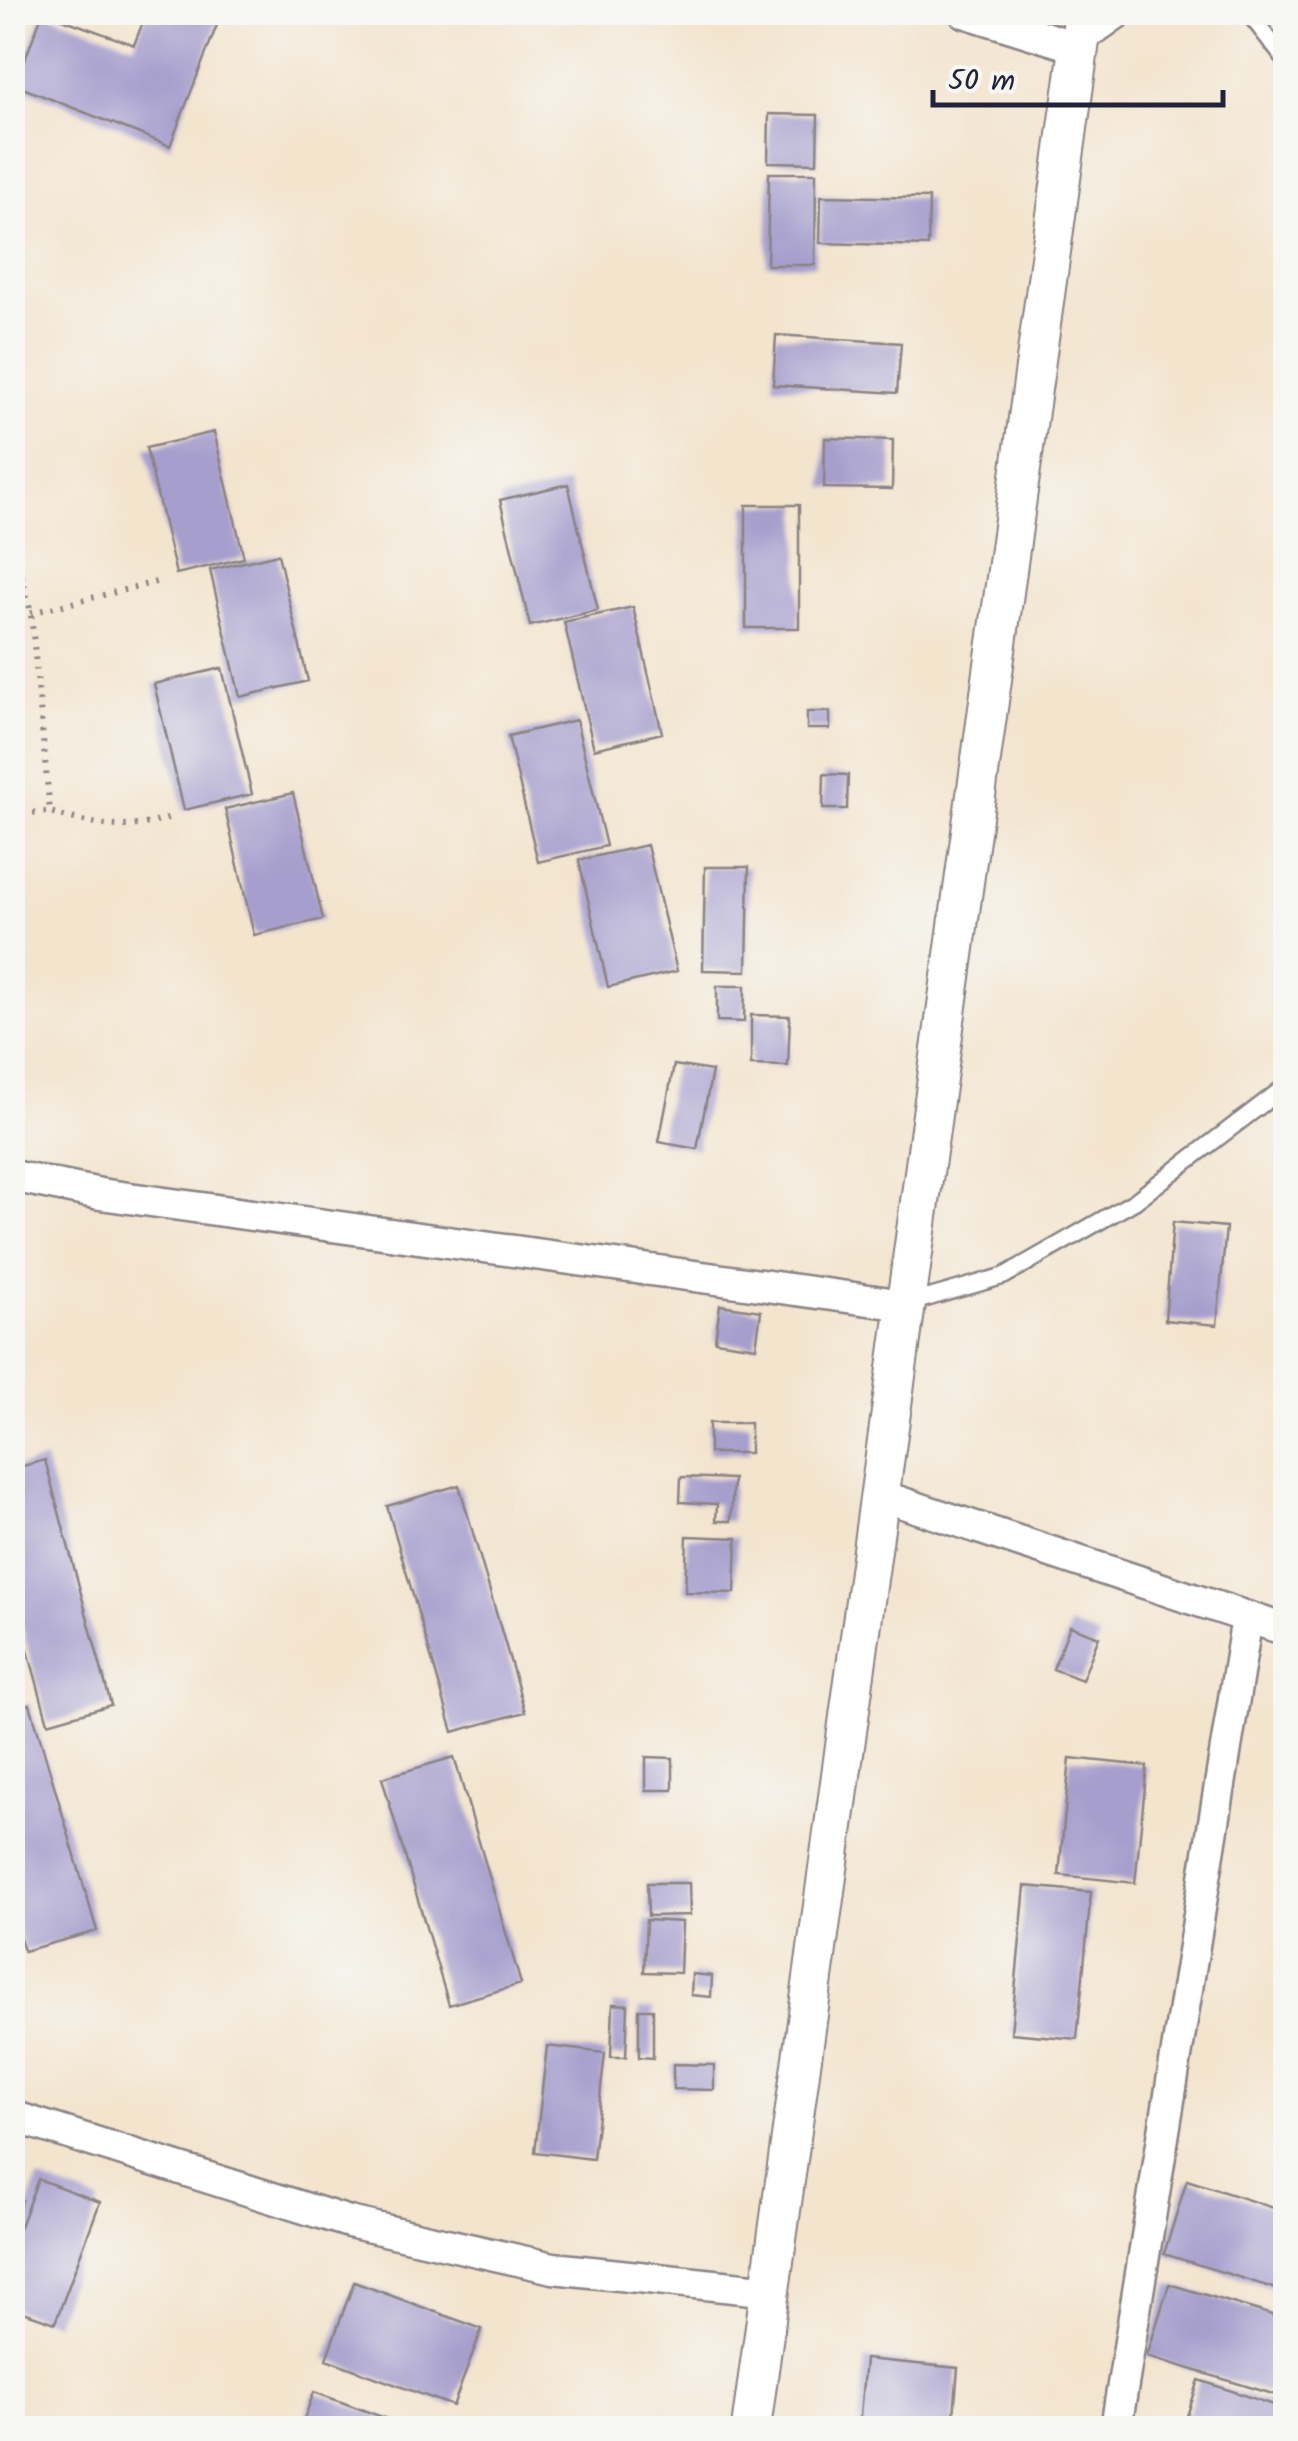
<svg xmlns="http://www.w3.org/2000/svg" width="1298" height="2441" font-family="Kalam,sans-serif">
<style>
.building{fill:#a69fcd}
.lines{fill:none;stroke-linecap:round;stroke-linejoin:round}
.service-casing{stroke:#8a8384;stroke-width:20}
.minor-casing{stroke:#8a8384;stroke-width:35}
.tertiary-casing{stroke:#8a8384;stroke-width:42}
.path{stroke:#8a8384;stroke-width:6;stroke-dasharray:2.5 8;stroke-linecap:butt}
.service{stroke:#fff;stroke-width:15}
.minor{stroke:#fff;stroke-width:30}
.tertiary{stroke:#fff;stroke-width:38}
</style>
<rect width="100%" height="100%" fill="#f6f6f2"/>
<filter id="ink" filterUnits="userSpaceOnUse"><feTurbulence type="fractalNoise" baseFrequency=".01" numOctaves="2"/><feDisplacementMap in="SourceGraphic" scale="20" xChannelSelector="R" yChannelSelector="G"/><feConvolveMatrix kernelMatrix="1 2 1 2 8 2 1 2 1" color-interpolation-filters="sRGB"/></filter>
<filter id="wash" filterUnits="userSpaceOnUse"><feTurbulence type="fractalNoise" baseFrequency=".0048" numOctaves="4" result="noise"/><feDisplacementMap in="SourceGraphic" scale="40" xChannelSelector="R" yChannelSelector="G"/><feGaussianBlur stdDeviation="2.25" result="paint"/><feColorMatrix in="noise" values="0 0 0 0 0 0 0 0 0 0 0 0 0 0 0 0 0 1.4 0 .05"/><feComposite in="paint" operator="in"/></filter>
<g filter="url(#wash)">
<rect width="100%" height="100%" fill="#f3e4ce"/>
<g id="blocks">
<path class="building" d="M43 12 134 45 147 12H222L170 146 15 85Z
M769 114 818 115 817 163 768 162Z
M769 173H816L815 265H767Z
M821 196 929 198 928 246 820 243Z
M776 335 901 343 897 393 773 385Z
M214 432 244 558 176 574 146 448Z
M825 438 893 440 892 489 824 488Z
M568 484 598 610 530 626 500 500Z
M746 505H799V628H746Z
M278 554 308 681 240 697 210 570Z
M633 607 662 733 594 749 564 622Z
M222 668 252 794 184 810 154 684Z
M807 712H830V729H807Z
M576 720 606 846 538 862 508 736Z
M824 774 848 775 847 809H823Z
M293 793 323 919 254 935 225 809Z
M647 845 677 971 608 987 579 860Z
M705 867H749L747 971 703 970Z
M717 986H745L744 1022 717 1021Z
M751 1015 790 1016 788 1066 751 1065Z
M674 1065 712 1071 697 1149 659 1142Z
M1173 1222 1226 1227 1217 1325 1165 1320Z
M720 1305 761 1311 756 1347 715 1341Z
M709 1423H750V1453H709Z
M45 1460 111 1705 48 1723 12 1592V1469Z
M681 1477 733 1479 731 1521H716L717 1504 680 1502Z
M459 1485 525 1712 453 1732 387 1506Z
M687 1536 737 1538 735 1593 685 1592Z
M1070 1626 1099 1637 1082 1680 1053 1669Z
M30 1704 97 1931 24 1951 12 1912V1709Z
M454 1757 521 1984 449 2005 382 1778Z
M646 1757 673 1758V1790H646Z
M1070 1758 1147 1766 1135 1883 1059 1875Z
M647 1883H689L690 1915 648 1916Z
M1025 1886 1091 1892 1077 2039 1011 2033Z
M646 1920 682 1922 680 1973 644 1972Z
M692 1974 712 1976 711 1997 691 1995Z
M613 2004 628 2005 626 2057H611Z
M639 2009H653V2058L639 2057Z
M547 2046 605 2053 593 2159 535 2152Z
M673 2064 714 2065V2090L673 2089Z
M38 2179 100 2202 55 2323 12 2308V2247Z
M1187 2180 1286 2212V2292L1164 2254Z
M12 2197 22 2200 13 2224H12Z
M354 2282 482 2329 453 2406 326 2359Z
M1169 2284 1286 2319V2398L1147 2356Z
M865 2359 958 2368 953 2428H859Z
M1199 2380 1286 2409V2428H1183Z
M314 2392 412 2428H411L301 2427Z"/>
</g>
</g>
<g filter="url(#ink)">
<use href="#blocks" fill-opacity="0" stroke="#8a8384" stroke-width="2.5"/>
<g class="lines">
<defs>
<path id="service" d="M1248 12 1286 61
M1087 43 1131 12
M907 1304 1004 1276 1135 1201 1286 1086"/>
<path id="minor" d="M964 12 1079 48
M12 1176 100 1194 905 1305
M879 1495 1286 1630
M12 2116 349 2222 553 2268 771 2291
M1116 2428 1247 1618"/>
<path id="tertiary" d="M751 2428 1084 12"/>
</defs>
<use href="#service" class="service-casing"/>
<use href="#minor" class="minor-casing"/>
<use href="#tertiary" class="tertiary-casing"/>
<path class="path" d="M12 534 31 613 50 812C94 825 126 833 170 817
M31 613 156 582
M12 813 50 812"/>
<use href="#service" class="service"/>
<use href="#minor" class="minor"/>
<use href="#tertiary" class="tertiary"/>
</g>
</g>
<rect width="1298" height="2441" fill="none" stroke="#f6f6f2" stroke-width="50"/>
<path d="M933 90v15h290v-15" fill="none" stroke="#22223b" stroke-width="5"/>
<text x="948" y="90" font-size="30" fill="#22223b" stroke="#f6f6f2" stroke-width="8" paint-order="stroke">50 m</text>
</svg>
